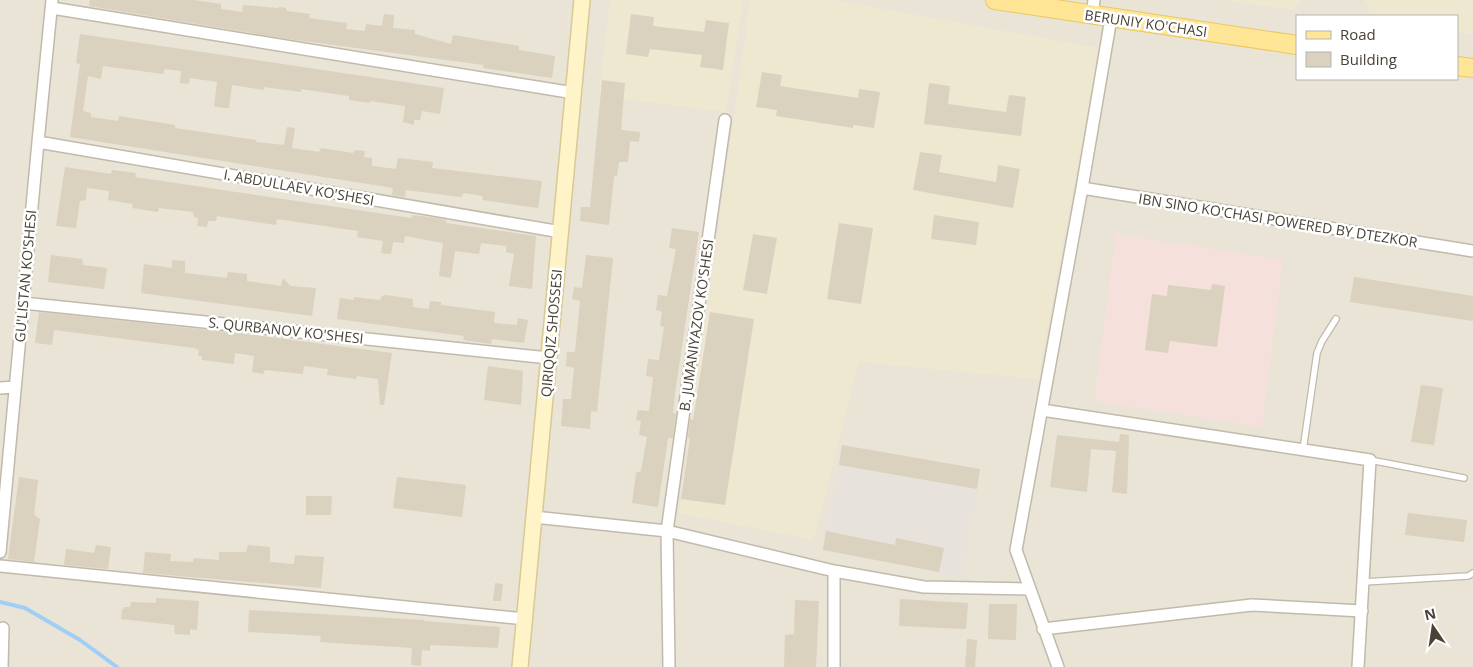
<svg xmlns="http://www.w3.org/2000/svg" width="1473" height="667" font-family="'Open Sans',sans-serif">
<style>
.residential{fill:#e9e4d6;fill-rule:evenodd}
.industrial{fill:#e7e3dc}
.education{fill:#efe8d1}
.medical{fill:#f6e0db}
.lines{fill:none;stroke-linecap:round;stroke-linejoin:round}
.stream{stroke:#a1cef5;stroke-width:4}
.building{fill:#dad1bf}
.lane-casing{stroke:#c1baaa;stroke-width:8}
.street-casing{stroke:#c1baaa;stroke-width:14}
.secondary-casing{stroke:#d8c995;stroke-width:18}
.primary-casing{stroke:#ebc860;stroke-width:20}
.lane{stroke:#fff;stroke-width:5.5}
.street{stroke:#fff;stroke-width:11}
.secondary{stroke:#fff4c8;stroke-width:15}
.primary{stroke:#ffe697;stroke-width:18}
.labels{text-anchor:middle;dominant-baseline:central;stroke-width:5;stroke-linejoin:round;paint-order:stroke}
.street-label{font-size:14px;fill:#494236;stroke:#fff}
</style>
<rect width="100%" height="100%" fill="#f5f2e8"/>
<path class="residential" d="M0 0H1473V667H0ZM1297 16H1457V79H1297Z"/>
<path class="industrial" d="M839 465 977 489 962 577 939 572 943 547 896 538 895 545 826 531Z"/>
<path class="education" d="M610 0H743L726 112 599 96Z
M750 0H833L1099 48 1038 379 859 362 813 540 679 513Z
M1224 0H1300L1293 10Z
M1364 0H1473V34L1457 32V16H1370L1367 3Z"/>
<path class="medical" d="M1116 234 1283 260 1262 427 1094 401Z"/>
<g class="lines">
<path class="stream" d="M0 602 25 608 80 640 117 667"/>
</g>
<path class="building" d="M90 0H194L221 4V9L242 12 243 5 278 8 279 7 286 8 287 11 310 14 309 18 347 23 346 29 365 31 366 24 382 26 384 14 394 15 393 28 415 30V34L451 44 453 35 519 46V50L555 56 552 78 483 68 484 65 281 38 89 6Z
M631 14 654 17 653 26 704 32 706 20 729 23 723 70 700 67 702 55 650 49 648 57 626 54Z
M80 34 444 88 440 114 422 111 420 120H414V125L403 122 405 106 370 101V103L349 100V96L301 89V92L264 87V90L232 85 229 108H222L214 106 217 82 190 78 189 84 180 83 181 71 165 69 163 74 103 66 101 79 88 76 83 111 91 113V117L118 121 119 116 175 125V128L256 140V142L284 145 287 127 295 128 292 148 319 152 321 148 353 153 355 150 365 151 364 157 372 158V166L396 169 398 158 433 162 432 168 441 169 542 181 538 208 483 200 482 196 464 193 461 197 406 190 405 197 392 195 393 188 70 137 80 64 76 63Z
M762 72 782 75 780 86 858 98 859 89 880 92 874 128 853 125V128L776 116 777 110 756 107Z
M602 80 625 83 621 130 640 132 639 142 630 141 628 162H619L617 176H614L609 225 580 221 581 207H590Z
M929 83 950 86 948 104 1006 112 1009 95 1026 97 1021 136 924 124Z
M920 152 942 155 939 172 996 182 998 165 1020 169 1013 208 913 190Z
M65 167 111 174 112 170 136 173 135 177 411 218 412 215 437 218 446 220V223L536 236 532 289 509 286 514 254 506 252V246L481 243 479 254 455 251 451 278 439 276 443 243 405 236 404 243 393 242 391 254 381 253 383 241 357 237 358 231 277 219 276 225 217 216 216 221H208L207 227 197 226 198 218 194 217 193 212 159 208 158 212 132 208 133 204 108 200 109 191 87 188 86 200 80 201 76 228 56 226Z
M934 215 979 222 976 245 931 239Z
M839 223 873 228 861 304 827 299Z
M672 228 699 232 675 393 673 413 676 414 673 438H668L658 507 632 503 636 473 641 471 647 437 639 435 641 421 636 420 638 410 649 411 653 377 646 376 648 359 659 360 664 327 660 326 662 312 656 310 658 295 667 296 676 249 669 248Z
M753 234 777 238 767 294 743 290Z
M51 255 82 259 83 265 107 268 104 289 48 282Z
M586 255 613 258 597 412 591 411 590 429 561 426 563 399H571L574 368 566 366 567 352H575L580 301 572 299 574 287 582 288Z
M172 260 185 261V273L227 278 228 272 247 274V281L281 286 283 278 290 286 316 288 312 316 141 293 144 264 172 268Z
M1354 277 1473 296V321L1350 302Z
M1212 284 1225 286 1217 347 1170 341 1168 353 1145 350 1152 294 1167 296 1168 285 1211 290Z
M386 295 413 299V307L429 309 430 301 441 302V305L495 312 494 323 517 325 518 318 528 320 524 343 492 339 491 344 463 340 464 336 337 319 340 298 354 300V297L380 300 382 296Z
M39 312 246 334 392 353 384 405H380L378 379 357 376 356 379 327 375 328 369 304 366 303 374 265 370 263 374 252 372 254 356 235 353 234 364 202 360V356H198L199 350 195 349V348L54 330 52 345 35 343Z
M710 312 754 319 725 505 681 499 690 438H688L690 419 693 420Z
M488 366 523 371 521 405 484 400Z
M1421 385 1443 388 1434 445 1411 442Z
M1120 434 1129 435 1127 494 1112 492 1116 451 1091 449 1087 492 1050 487 1057 435 1119 442Z
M842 445 980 469 977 489 839 465Z
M19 477 38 480 34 515 40 519 34 562 8 559Z
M397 477 466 485 462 517 393 508Z
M306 496H332L331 515H306Z
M1408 513 1467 520 1464 542 1405 535Z
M826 531 895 545 896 538 944 548 939 572 823 550Z
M96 545 111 547 108 569 64 565 66 549 94 553Z
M248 545 270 547V562L294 564 295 555 324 557 321 588 143 573 145 552 171 554 170 561 193 562 194 558 219 560V552H246Z
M495 583 503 584 501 601H493Z
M156 598 199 601 197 630 190 629V635L175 634 174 625 121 619 122 609H124V607H130L131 602 156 603Z
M900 599 968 603 966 629 899 626Z
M795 600 819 601 816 667H784L785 635 794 634Z
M989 604H1017L1016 640 988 639Z
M249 610 424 620V621L500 627 498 648 430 645V651L422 650 421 666 411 665 412 648 320 642 321 636 248 632Z
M967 639 977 640 975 667H965Z"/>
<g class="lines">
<defs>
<path id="lane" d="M1303 450 1317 353 1322 341 1336 319
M1370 460 1464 478
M1363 582 1468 576 1473 573"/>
<path id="street" d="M52 8 574 93
M1092 15 1094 0
M38 142 561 232
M1082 188 1473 251
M23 303 549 358
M0 388 15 387
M1042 410 1370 460 1358 667
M534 517 667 531 834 571 924 587 1029 589
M0 552 38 142 52 0
M0 566 525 619
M1043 629 1252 605 1362 611
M2 667 3 628
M669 667 667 531 725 120
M834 667V571
M1058 667 1016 550 1082 188 1111 18"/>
<path id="secondary" d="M520 667 582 0"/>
<path id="primary" d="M995 0 1297 45
M1457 66 1473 68"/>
</defs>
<use href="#lane" class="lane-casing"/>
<use href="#street" class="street-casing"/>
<use href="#secondary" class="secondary-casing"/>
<use href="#primary" class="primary-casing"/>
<use href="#lane" class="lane"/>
<use href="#street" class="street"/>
<use href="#secondary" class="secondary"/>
<use href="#primary" class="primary"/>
</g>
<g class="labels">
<g class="street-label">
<text transform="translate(1146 23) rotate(8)">BERUNIY KO'CHASI</text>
<text transform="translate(299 187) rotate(10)">I. ABDULLAEV KO'SHESI</text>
<text transform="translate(1278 220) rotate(9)">IBN SINO KO'CHASI POWERED BY DTEZKOR</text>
<text transform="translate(25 276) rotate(-85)">GU'LISTAN KO'SHESI</text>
<text transform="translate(696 325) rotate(-82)">B. JUMANIYAZOV KO'SHESI</text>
<text transform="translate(286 330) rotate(6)">S. QURBANOV KO'SHESI</text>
<text transform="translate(551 333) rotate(-85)">QIRIQQIZ SHOSSESI</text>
</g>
</g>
<rect x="1296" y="15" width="162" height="65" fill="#ffffff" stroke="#b6b3af"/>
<rect x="1306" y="31" width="25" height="8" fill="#ffe697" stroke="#b6b3af"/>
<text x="1340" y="40" font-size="15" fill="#494236">Road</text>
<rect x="1306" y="52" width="25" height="15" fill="#dad1bf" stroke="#b6b3af"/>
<text x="1340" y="65" font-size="15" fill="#494236">Building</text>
<g transform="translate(1433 627) rotate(347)" stroke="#ffffff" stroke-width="4" paint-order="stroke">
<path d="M0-4L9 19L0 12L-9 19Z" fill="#494236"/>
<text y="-8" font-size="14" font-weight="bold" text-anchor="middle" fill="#494236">N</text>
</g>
</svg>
